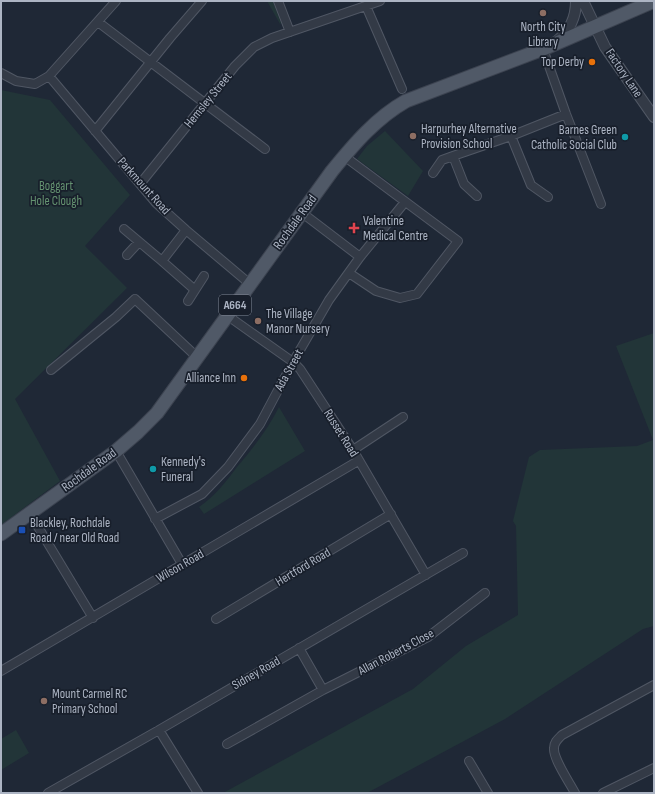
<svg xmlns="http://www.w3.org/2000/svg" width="655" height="794" font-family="'Sofia Sans Condensed',sans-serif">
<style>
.green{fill:#223538}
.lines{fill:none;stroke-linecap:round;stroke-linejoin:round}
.minor-casing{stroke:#505764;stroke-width:10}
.tertiary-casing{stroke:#505764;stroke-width:12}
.primary-casing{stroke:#3c4350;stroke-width:15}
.minor{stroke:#333a46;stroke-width:8}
.tertiary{stroke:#333a46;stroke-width:10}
.primary{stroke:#505967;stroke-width:13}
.education-dot{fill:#8d6e63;stroke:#181f2b;stroke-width:1.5}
.food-dot{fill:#e8710a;stroke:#181f2b;stroke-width:1.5}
.culture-dot{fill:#0f9aa8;stroke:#181f2b;stroke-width:1.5}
.health-dot{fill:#e0444e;stroke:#181f2b;stroke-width:1.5}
.transit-dot{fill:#1a4fb4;stroke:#181f2b;stroke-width:1.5}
.labels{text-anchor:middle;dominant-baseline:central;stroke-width:3.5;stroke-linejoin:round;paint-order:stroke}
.shield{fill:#181f2b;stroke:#808795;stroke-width:1}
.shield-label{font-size:12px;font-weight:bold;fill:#acb4c3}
.poi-label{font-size:13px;fill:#acb4c3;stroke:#181f2b;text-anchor:start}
.street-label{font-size:13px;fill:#acb4c3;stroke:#181f2b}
.park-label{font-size:13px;fill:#659371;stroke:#181f2b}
</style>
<rect width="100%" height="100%" fill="#1f2836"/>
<path class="green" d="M267 1H273L281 23 280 24Z
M1 90 50 100 130 195 85 246 127 288 15 399 60 481 1 525Z
M385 131 423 171 408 196 357 159 367 146Z
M654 333V626L643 629 505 719 367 793H223L413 689 466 646 518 615 516 526 513 521 529 457 540 450 637 446 653 440 616 346Z
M279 407 305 451 204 514 199 507C215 496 226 482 237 467 253 448 268 429 279 407Z
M16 730 29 753 1 770V739Z"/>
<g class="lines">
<defs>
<path id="minor" d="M278 1 290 32
M366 6 402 89
M98 22 265 149
M543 49 566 114 601 204
M1 73 16 81 35 84 49 76 116 1
M49 76 156 203 186 230 250 284
M95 131 170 38 202 1
M511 136 531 185 548 197
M344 156 458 241 417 294 400 298 376 291 349 273
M433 173 442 160 453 156
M140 184 235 66 254 47 272 38 380 1
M477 196 464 184 453 156 511 136 566 114
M301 212 360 257
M124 229 162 261
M186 230 162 261 195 290 188 301
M127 255 139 242
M195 290 204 276
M228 316 293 362 300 369 353 450 426 575
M51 370 116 317 135 299 198 358
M353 450 403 417
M116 451 182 564
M29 512 93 618
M155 519 202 494 228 467 260 424 293 362 329 300 360 257 405 202
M216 619 391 514
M299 648 323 690
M1 671 358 461
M159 730 198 793
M227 744 323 690 428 637 485 593
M469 761 488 793
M48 793 159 730 463 553
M575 793C570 783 553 759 554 748 554 742 558 739 562 735L654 685
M603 793 654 768"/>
<path id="tertiary" d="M583 1 605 47 654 117
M557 41C570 30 576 18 576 1"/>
<path id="primary" d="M1 534 116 451 138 432 157 413 332 171C354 144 376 118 406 101L543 49 654 1"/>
</defs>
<use href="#minor" class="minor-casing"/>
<use href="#tertiary" class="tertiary-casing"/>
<use href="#primary" class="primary-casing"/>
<use href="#minor" class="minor"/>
<use href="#tertiary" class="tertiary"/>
<use href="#primary" class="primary"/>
</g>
<g class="education-dot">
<circle cx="543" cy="13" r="4"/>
<circle cx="413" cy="136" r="4"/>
<circle cx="258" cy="321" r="4"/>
<circle cx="44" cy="701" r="4"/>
</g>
<g class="food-dot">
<circle cx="592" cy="62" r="4"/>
<circle cx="244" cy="378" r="4"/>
</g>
<g class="culture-dot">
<circle cx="625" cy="137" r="4"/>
<circle cx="153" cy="469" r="4"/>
</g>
<path class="health-dot" d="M352 222h4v4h4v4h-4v4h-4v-4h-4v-4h4z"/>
<rect class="transit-dot" x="18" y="526" width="8" height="8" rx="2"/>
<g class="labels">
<rect class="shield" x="219" y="295" width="32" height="20" rx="3"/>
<g class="shield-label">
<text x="235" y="305">A664</text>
</g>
<g class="poi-label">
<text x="543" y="27" text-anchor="middle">North City<tspan x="543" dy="15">Library</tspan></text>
<text x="584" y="62" text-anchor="end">Top Derby</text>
<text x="421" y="129">Harpurhey Alternative<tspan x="421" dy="15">Provision School</tspan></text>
<text x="617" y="130" text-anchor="end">Barnes Green<tspan x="617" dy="15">Catholic Social Club</tspan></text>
<text x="363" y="221">Valentine<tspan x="363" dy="15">Medical Centre</tspan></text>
<text x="266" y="314">The Village<tspan x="266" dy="15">Manor Nursery</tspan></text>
<text x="236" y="378" text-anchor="end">Alliance Inn</text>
<text x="161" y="462">Kennedy's<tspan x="161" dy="15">Funeral</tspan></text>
<text x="30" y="523">Blackley, Rochdale<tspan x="30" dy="15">Road / near Old Road</tspan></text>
<text x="52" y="694">Mount Carmel RC<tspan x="52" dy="15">Primary School</tspan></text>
</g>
<g class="street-label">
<text transform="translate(624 73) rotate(56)">Factory Lane</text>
<text transform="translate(208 100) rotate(-51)">Hemsley Street</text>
<text transform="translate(144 186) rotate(48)">Parkmount Road</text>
<text transform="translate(295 222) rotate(-54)">Rochdale Road</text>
<text transform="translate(289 370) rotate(-61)">Ada Street</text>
<text transform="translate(341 433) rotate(58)">Russet Road</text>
<text transform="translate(89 470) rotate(-36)">Rochdale Road</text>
<text transform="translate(180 566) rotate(-30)">Wilson Road</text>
<text transform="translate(303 567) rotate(-31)">Hertford Road</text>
<text transform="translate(396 652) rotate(-28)">Allan Roberts Close</text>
<text transform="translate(256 673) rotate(-30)">Sidney Road</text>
</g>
<g class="park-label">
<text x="56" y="186">Boggart<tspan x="56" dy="15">Hole Clough</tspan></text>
</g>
</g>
<rect width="655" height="794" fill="none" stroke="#acb4c3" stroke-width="4"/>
</svg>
